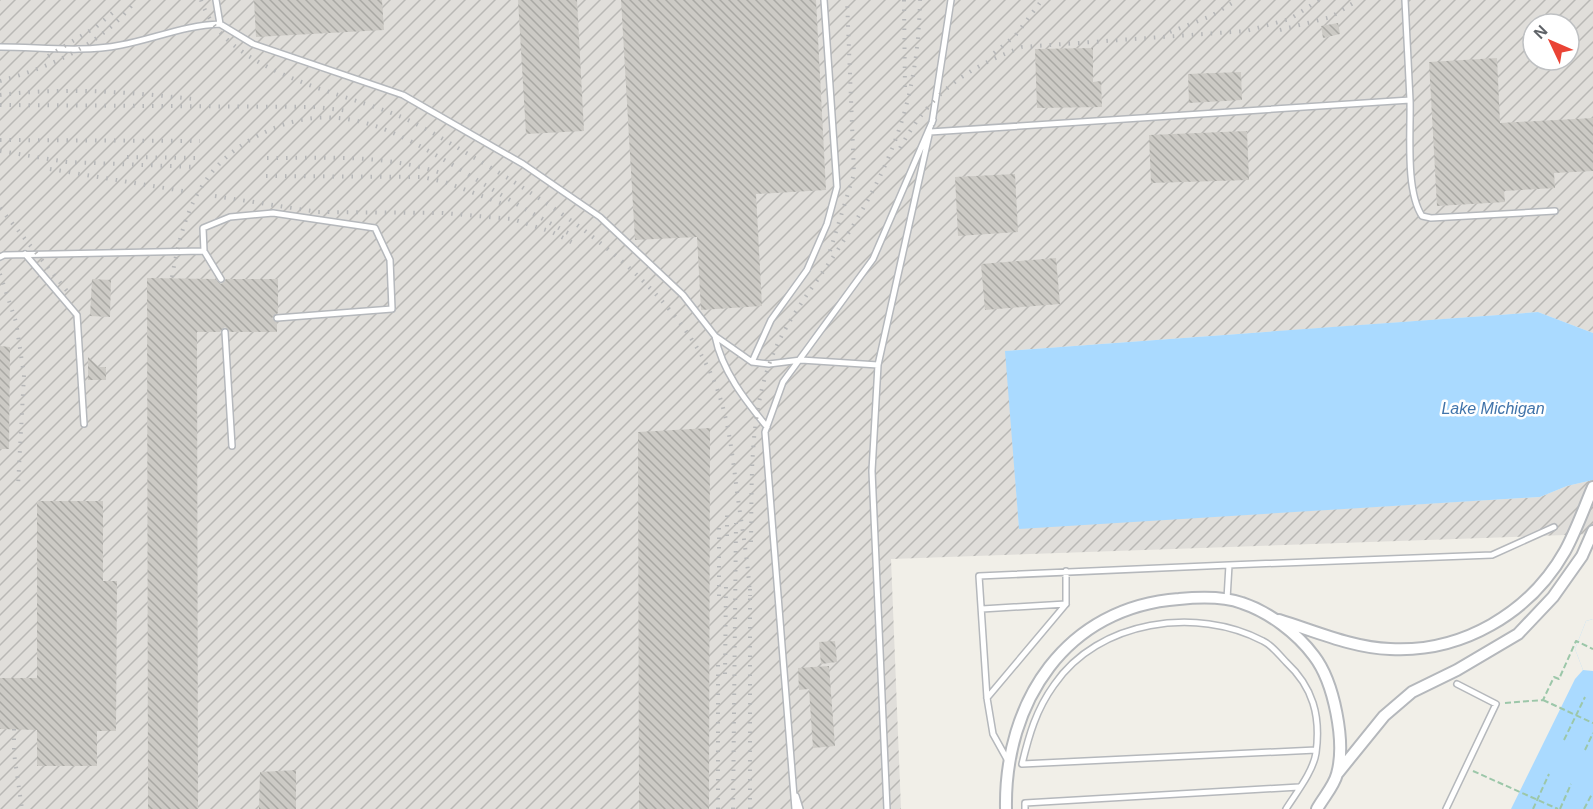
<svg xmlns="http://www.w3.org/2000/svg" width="1593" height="809" font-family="Arial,sans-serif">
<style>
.industrial{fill:url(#industrial-furrows);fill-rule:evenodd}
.water{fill:#aadaff}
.pier{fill:#f1efe8}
.building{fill:url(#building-back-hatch)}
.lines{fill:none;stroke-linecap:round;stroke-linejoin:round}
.service-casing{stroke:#b5b8bc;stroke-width:8}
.minor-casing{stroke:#b5b8bc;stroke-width:14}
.path{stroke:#9cc7a9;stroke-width:2;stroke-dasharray:6 3;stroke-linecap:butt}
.service{stroke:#fff;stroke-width:5}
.minor{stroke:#fff;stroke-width:10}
.rail{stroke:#b6b7b8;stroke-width:4;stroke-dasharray:1.5 8;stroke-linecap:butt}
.labels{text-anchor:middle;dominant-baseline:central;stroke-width:5;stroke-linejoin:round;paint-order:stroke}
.water-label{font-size:16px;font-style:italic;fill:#4174aa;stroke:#fff}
</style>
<defs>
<pattern id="industrial-furrows" width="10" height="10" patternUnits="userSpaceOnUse" patternTransform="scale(1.5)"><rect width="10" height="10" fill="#e0deda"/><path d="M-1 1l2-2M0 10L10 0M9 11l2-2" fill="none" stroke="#b9b8b5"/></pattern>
<pattern id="building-back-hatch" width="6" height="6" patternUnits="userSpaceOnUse" patternTransform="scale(1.5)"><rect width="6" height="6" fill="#cccac5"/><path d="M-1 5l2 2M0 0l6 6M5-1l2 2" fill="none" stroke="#a9a8a4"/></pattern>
</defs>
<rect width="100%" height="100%" fill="#f1efe8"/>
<path class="industrial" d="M0 0H1593V333L1538 312 1006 351 1019 528 1540 497 1567 486 1593 480V534L891 559 901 809H0ZM1533 24H1569V60H1533Z"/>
<path class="water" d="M1538 312 1593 333V480L1567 486 1540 497 1019 529 1005 351Z
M1593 619V809H1511L1575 679 1583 670 1575 649 1586 621Z"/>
<path class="pier" d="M1593 619V671L1583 670 1575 649 1586 621Z"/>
<path class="building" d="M254 0H382L384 30 256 37Z
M518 0H577L584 131 526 134Z
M621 0H816L826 190 756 194 762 306 701 310 697 237 635 240Z
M1338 23 1340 34 1323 38 1321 26Z
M1093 48V82L1101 81 1102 107 1037 108 1035 49Z
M1497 58 1500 123 1593 118V171L1554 173 1555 188 1504 191 1505 202 1437 206 1429 62Z
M1241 72 1242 100 1189 103 1188 74Z
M1247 131 1249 180 1151 183 1149 135Z
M1015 174 1018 232 958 236 955 177Z
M1056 258 1060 304 985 310 981 264Z
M147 278 215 279 221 284 226 279H278V313L272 318 277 323V332H230L225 327 220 332H197L198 809H148Z
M92 279 111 280 110 317 90 316Z
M0 346 10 347 9 449H0Z
M88 357 99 367H106V380H88Z
M710 428 709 809H639L638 432Z
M37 501H103V581H117L116 731H97V766H37V730L0 729V678H37Z
M835 641 837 662 821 664 819 642Z
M829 666 835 746 813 748 809 689 799 690 798 668Z
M296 770V809H259L260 772Z"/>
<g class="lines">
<defs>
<path id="service" d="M220 24 253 44 403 95 523 164 600 217 683 295 715 336 752 362 769 364 801 360 878 365 872 471 887 809
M0 47C40 47 81 53 121 45 154 39 185 25 220 24L216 0
M1410 100C1411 131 1405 190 1422 216L1431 218 1555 211
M932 123 951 0
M930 132 1410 100 1405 0
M204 251 203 228 230 217 273 213 375 228 390 260 392 309 277 318
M25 254 77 315 84 424
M0 257 4 255 204 251 221 279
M225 332 232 446
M715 336C722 371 745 400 767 427
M752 362 771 320 807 270 827 224 837 187 824 0
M878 365 929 135
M1229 565 1492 555 1554 527
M982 609 1066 604V571
M987 698 1066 604
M1008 761 993 734 987 698 979 576 1229 565 1227 599
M796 796 800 809
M795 809 765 432 783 382 873 259 933 120
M1025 809V803L1299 787
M1286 809C1296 793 1313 772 1316 753 1321 716 1313 687 1286 662 1279 655 1272 645 1263 641 1197 606 1098 620 1054 685 1036 710 1029 735 1022 764L1316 750
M1446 809 1496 704 1457 684"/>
<path id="minor" d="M1279 620C1315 631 1353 648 1390 649 1462 653 1530 613 1565 551 1576 531 1584 508 1593 487
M1337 774 1384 716 1412 692 1457 670 1518 634 1553 597 1582 556 1593 531
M1006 809C1004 702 1066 607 1179 599 1199 597 1223 596 1242 603 1269 612 1297 633 1314 656 1334 682 1346 742 1337 774 1334 786 1323 798 1317 809"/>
</defs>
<use href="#service" class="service-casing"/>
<use href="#minor" class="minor-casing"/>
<path class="path" d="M1543 700 1593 723
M1505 703 1543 700 1554 677 1559 679 1576 641 1593 649
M1564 740 1585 697
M1585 750 1593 733
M1473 771 1558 809
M1533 809 1549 774
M1560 809 1571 784
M1584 809 1592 794"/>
<use href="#service" class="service"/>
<use href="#minor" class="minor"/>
<path class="rail" d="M201 0C224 69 330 90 389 112 419 123 446 141 473 157 559 208 668 280 711 374 728 411 732 452 737 492 742 527 748 561 750 596
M904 0 905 90
M1280 30 1331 17 1358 0
M1170 32 1211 16 1237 0
M994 53 1015 36 1042 0
M48 56 96 27 117 9
M0 81C51 67 103 44 136 0
M0 95C63 87 130 92 193 99
M0 105 316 107 349 111
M0 140 200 141
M900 148C930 94 964 69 1022 47L1246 31 1290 19 1319 0
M0 151 67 162 194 167
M127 157 196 158
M267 158C326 158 384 154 441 173
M50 169 183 191
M266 176 422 177 445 182 508 206
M215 196 318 212 443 213 512 219 552 232 579 246
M0 208 67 291
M830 251 854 174 847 0
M0 274 16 322 24 375 18 486
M172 277C182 220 197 171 250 140 333 92 393 129 466 173 499 194 533 214 568 233
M727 536V508
M751 542C752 482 749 420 770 362 784 323 812 289 835 254 891 169 918 102 920 0
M719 596V524
M725 674 726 584
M14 729V753L22 809
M718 809V665
M733 809 736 523
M750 809V587"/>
</g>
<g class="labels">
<g class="water-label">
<text x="1493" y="408">Lake Michigan</text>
</g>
</g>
<g transform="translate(1551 42) rotate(314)"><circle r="28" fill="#ffffff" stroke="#bfc1c3" stroke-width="1.5"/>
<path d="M0-4.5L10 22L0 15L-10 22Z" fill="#ea4335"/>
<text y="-9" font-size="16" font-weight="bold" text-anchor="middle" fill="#5f6368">N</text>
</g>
</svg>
